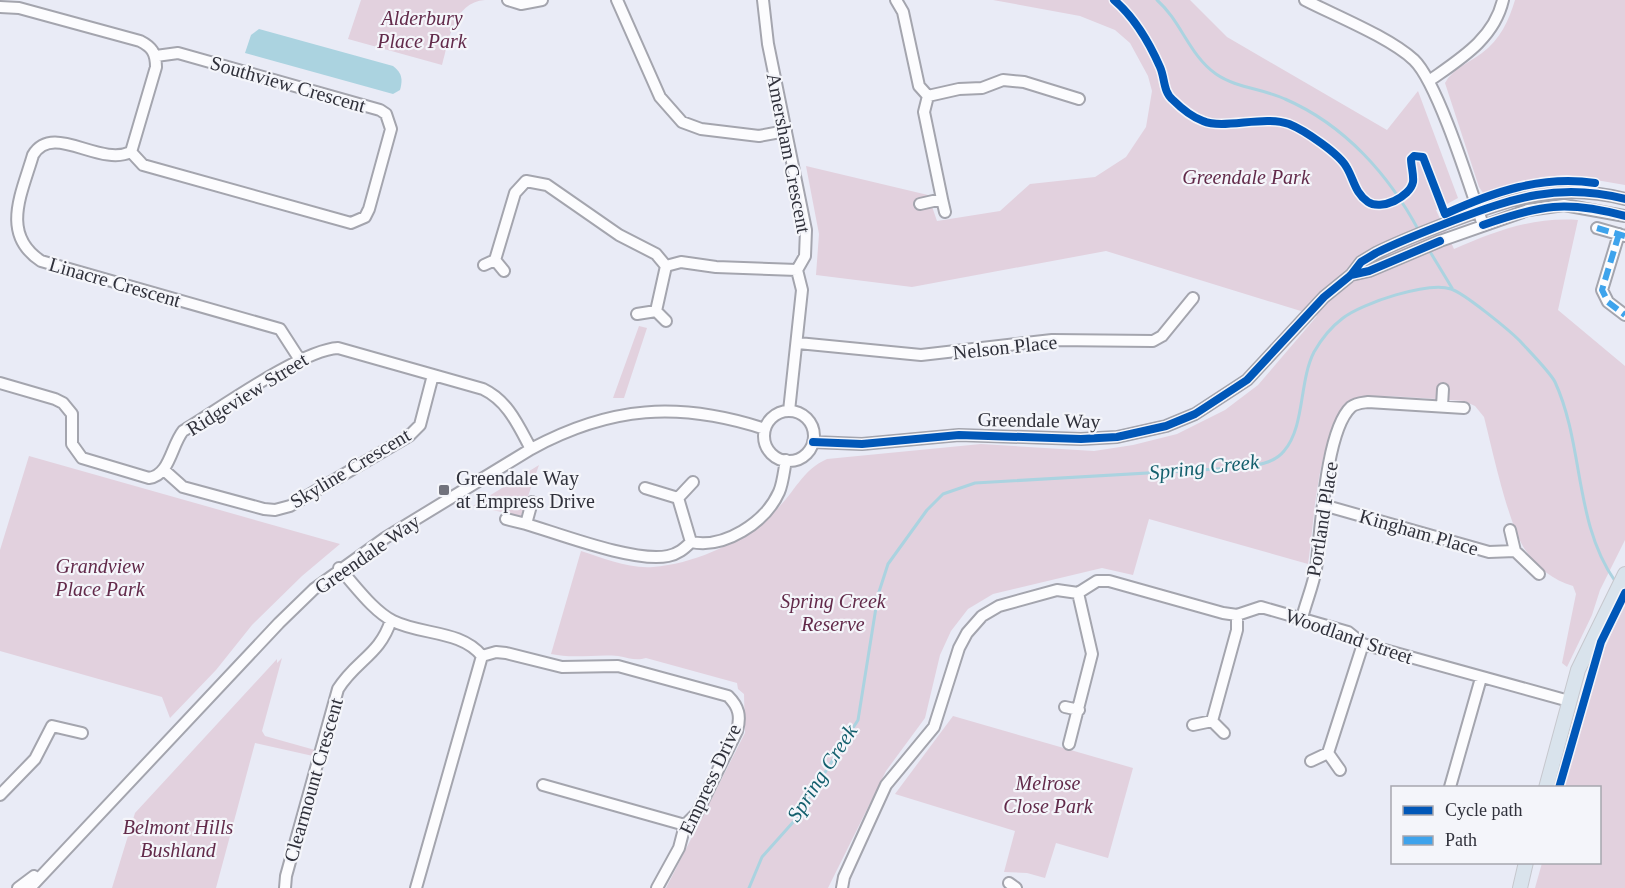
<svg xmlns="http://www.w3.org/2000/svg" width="1625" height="888" font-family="Georgia,serif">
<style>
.green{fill:#e2d1de}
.water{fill:#abd3e0}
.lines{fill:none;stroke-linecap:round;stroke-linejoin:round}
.stream{stroke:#abd3e0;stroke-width:3}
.minor-casing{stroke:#a4a5ae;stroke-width:14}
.major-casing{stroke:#c6c7cd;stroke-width:16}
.minor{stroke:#fcfcfe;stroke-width:10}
.major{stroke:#d9e3ec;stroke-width:14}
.quiet{stroke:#3ea3ec;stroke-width:6;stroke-dasharray:12 6;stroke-linecap:butt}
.cycleway-casing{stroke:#f4f5fa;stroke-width:11}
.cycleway{stroke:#0057b8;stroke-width:8}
.poi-dot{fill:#71727c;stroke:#f4f5fa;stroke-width:2}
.labels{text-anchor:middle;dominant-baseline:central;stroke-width:4.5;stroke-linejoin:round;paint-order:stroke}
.park-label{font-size:20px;font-style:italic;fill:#622a4a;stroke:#f4f5fa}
.street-label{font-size:20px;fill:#30313b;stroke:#f4f5fa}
.poi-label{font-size:20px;fill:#30313b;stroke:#f4f5fa;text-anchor:start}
.water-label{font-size:21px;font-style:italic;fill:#135f6d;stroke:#f4f5fa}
</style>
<rect width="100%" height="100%" fill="#e9ebf6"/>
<path class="green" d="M361 0H485C453 2 449 41 442 65L348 39Z
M993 0H1190L1227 37 1387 130 1418 91 1458 198 1436 210 1454 249C1496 231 1532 217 1578 220L1558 310 1625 366V540L1600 590 1592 615 1567 667 1562 663 1576 594 1573 586C1553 580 1538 568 1526 551 1509 528 1492 448 1484 417L1475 406 1464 401C1439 400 1379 393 1358 399 1318 411 1314 528 1308 564L1149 519 1133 575 1102 568 993 594 968 609 951 631 940 655 925 718 886 771 828 888H666L745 733 744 694 738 689 737 683 646 658C636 661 629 658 618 656 596 654 573 659 551 654L581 551C603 558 629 569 653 567 698 563 744 541 776 510 795 492 802 470 827 459L981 444 1094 451 1133 445 1177 434 1225 410 1258 385 1317 316 1106 251 912 287 816 275 819 234 806 166 928 195 937 221 1000 211 1030 184 1095 177 1126 157 1146 127 1152 91 1148 76 1130 43 1115 30 1080 16Z
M1515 0H1625V185L1567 175 1542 177 1483 193 1479 187 1445 83C1453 68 1469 63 1482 53 1500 40 1509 20 1515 0Z
M639 326 647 328 624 398H613Z
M29 456 340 544 302 576 252 625 216 670 170 718 162 697 0 651V550Z
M539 465 521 516 473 506Z
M1625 603V888H1535L1542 863 1600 862V788L1563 787 1604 650Z
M282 658 262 731 265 736 315 750 313 756 255 743 216 888H112L135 813 277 659V663Z
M953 716 1133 768 1108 858 1056 843 1045 878 1027 873 1004 872 1015 831 895 794Z"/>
<path class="water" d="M259 29 393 66C402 73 403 79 400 90L393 94 245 53 251 35Z"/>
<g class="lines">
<path class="stream" d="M1157 0C1181 21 1189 55 1216 74 1236 88 1264 89 1285 99 1345 125 1389 175 1419 231
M1429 250 1452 288
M749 888 762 857 795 820 858 720 878 595 888 564 927 510 943 494 975 483 1234 468C1251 466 1273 465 1284 451 1305 427 1299 381 1314 352 1322 338 1331 327 1343 318 1362 303 1429 281 1451 289 1464 293 1509 330 1520 341 1528 350 1550 372 1555 382 1584 445 1574 523 1615 581"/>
<defs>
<path id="minor" d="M508 0 521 4 542 0
M617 0 660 97 682 122 701 129 759 136 786 131
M763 0 768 44 806 230 805 256 797 270 802 290 789 411
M896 0 903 12 919 86 928 96 924 112 942 199
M1305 0C1336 16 1389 37 1414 60 1438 83 1471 190 1483 225
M0 7 19 8 140 41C152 47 156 53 156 67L131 152C99 167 53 122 33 155 22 193 0 234 41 261L280 329 300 360
M1429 81C1460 59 1494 39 1503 0
M928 96 959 89 982 88 1003 80 1024 82 1079 99
M131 152 143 165 351 223 365 217 369 209 391 129 386 114 380 110 178 53 156 56
M920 204 942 199 945 212
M1597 228 1625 236
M1619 234 1602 290 1608 302 1625 315
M495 260 515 193 526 181 547 185 619 235 656 254 666 266 681 262 716 267 797 270
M484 265 495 260 504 271
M1351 275 1369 271 1440 241 1528 210 1564 205 1625 216
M656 311 666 266
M637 314 656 311 666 321
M798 343 921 355 1052 340 1153 341 1162 336 1193 298
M0 383 55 399 63 403 72 414V444L82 458 149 478C170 475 171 446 183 431 218 410 301 350 338 348L483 389C508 401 518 425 531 449
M1442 406 1443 389
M764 436a25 25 0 1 1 50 0a25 25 0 1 1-50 0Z
M813 442 862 444 959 435 1081 439 1117 437 1166 426 1195 414 1247 380 1324 297 1351 275 1361 262 1376 253C1400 241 1426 231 1452 221 1513 198 1559 182 1625 199
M164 470 183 487 264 509 275 510 290 506 409 436 420 425 433 375
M645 488 678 498 693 482
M678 498 691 542
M1323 505 1489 552 1515 551
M506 519 526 524 532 502
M526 524C560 534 635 563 668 556 678 554 684 549 691 542 724 549 765 523 779 492 783 483 784 470 786 460
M1510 530 1515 551 1539 574
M339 568C355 585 372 610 393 621 421 635 461 630 482 656L496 652 506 653 562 667 618 666 728 696C739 707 741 716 737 731L697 813 685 825 679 848 657 888
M1302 618C1306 602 1313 586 1316 569 1321 533 1325 431 1351 407 1356 403 1361 403 1368 402L1464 408
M1065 707 1079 710
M1212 721 1237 630V615
M1193 725 1212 721 1224 733
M1069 744 1092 654 1078 593
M1328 753 1363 644
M1311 761 1328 753 1340 770
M543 785 685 825
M1450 787 1481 678
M0 795 35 759 52 726 82 733
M1009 883 1016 888
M18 888 34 876
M30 888 279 623 314 589 385 538 531 449C610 406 679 401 765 429
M285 888 286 876 338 689C356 660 380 655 391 620
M416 888 482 656
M842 888 844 877 886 785 934 727 959 648 967 633 982 616 999 606 1057 590 1078 593 1097 581H1109L1223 613 1237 615 1261 607 1348 632 1363 644 1569 701"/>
<path id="major" d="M1546 788 1578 670 1625 574
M1520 888 1526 862"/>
</defs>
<use href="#minor" class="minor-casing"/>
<use href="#major" class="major-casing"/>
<use href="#minor" class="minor"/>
<use href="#major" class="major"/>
<path class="quiet" d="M1597 228 1625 236
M1619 234 1602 290 1608 302 1625 315"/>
<defs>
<path id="cycleway" d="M1114 0C1134 17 1149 42 1160 67 1165 78 1163 92 1173 100 1181 108 1192 117 1203 121 1224 130 1263 115 1289 124 1304 130 1340 154 1347 168 1354 180 1355 193 1368 202 1381 211 1410 197 1413 182 1414 175 1411 166 1411 159L1414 156 1423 157 1445 214C1493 192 1542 175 1595 183
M1483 225C1540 205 1566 200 1625 216
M1351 275 1369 271 1440 241
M813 442 862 444 959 435 1081 439 1117 437 1166 426 1195 414 1247 380 1324 297 1351 275 1361 262 1376 253C1400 241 1426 231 1452 221 1513 198 1559 182 1625 199
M1559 788 1601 642 1625 593"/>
</defs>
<use href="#cycleway" class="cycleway-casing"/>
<use href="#cycleway" class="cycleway"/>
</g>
<rect class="poi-dot" x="438" y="484" width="12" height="12" rx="3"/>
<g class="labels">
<g class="park-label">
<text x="422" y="18">Alderbury<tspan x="422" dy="23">Place Park</tspan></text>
<text x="1246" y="177">Greendale Park</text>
<text x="100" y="566">Grandview<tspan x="100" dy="23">Place Park</tspan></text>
<text x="833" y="601">Spring Creek<tspan x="833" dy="23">Reserve</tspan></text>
<text x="1048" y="783">Melrose<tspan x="1048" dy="23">Close Park</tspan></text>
<text x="178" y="827">Belmont Hills<tspan x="178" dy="23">Bushland</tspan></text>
</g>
<g class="street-label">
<text transform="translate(288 84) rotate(16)">Southview Crescent</text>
<text transform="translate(789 153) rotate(79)">Amersham Crescent</text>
<text transform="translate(115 282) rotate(16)">Linacre Crescent</text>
<text transform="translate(1005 347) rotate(-6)">Nelson Place</text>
<text transform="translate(247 394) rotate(-32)">Ridgeview Street</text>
<text transform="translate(1039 420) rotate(1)">Greendale Way</text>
<text transform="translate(350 468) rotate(-31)">Skyline Crescent</text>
<text transform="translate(1322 519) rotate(-81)">Portland Place</text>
<text transform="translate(1419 532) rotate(16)">Kingham Place</text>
<text transform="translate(367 554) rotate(-35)">Greendale Way</text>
<text transform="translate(1349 636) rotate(19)">Woodland Street</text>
<text transform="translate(710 779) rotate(-65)">Empress Drive</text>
<text transform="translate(313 780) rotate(-74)">Clearmount Crescent</text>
</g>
<g class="poi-label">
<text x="456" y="478">Greendale Way<tspan x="456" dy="23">at Empress Drive</tspan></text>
</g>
<g class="water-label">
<text transform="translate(1204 467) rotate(-6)">Spring Creek</text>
<text transform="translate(822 773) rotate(-57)">Spring Creek</text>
</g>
</g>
<rect x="1391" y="786" width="210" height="78" fill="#f4f5fa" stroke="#a6a7ae" stroke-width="1.5"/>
<rect x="1403" y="806" width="30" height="9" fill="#0057b8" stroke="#a6a7ae" stroke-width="1.5"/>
<text x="1445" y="816" font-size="18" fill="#30313b">Cycle path</text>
<rect x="1403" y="836" width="30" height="9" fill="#3ea3ec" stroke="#a6a7ae" stroke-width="1.5"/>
<text x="1445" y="846" font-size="18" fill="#30313b">Path</text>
</svg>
